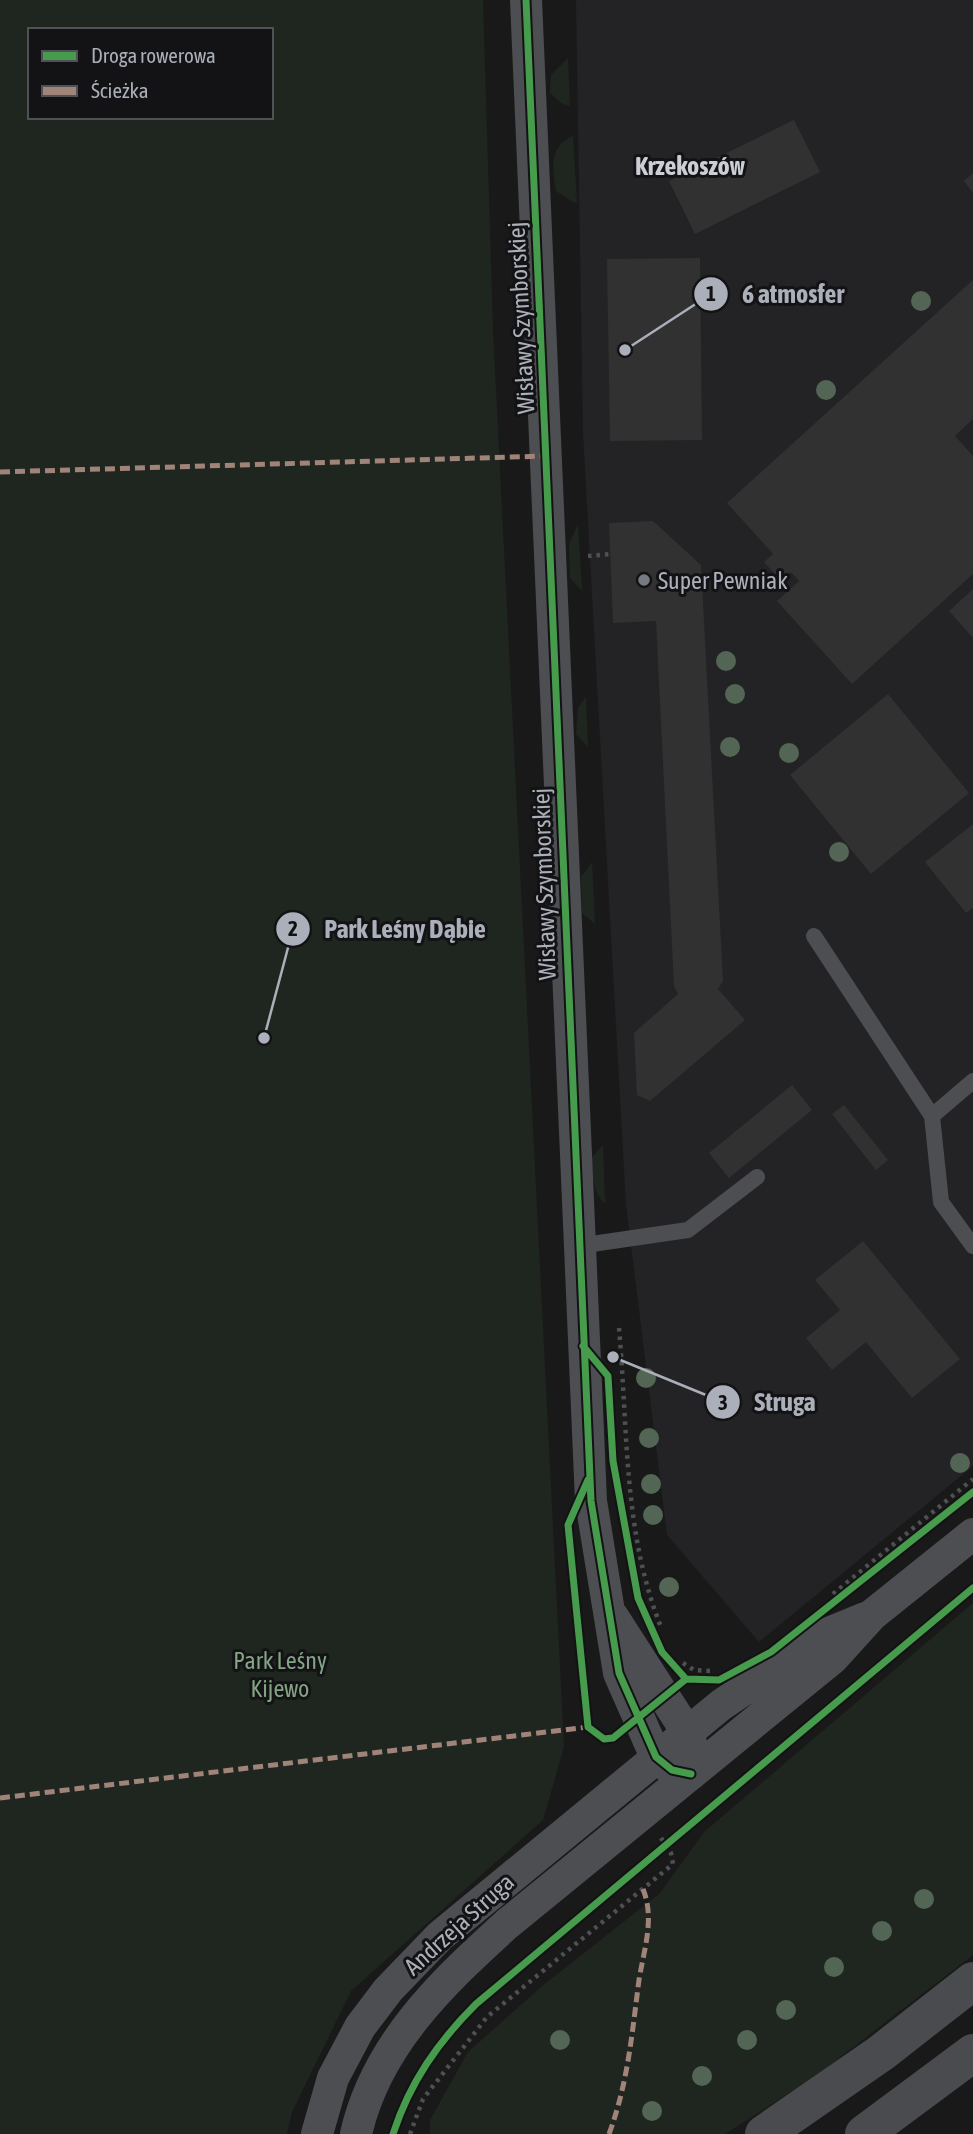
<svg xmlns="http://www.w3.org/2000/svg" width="973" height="2134" font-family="'Asap Condensed',sans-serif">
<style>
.built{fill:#232325}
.green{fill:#1f2620;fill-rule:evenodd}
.building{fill:#313131}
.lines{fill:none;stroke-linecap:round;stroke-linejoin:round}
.path{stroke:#4f5053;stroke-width:4.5;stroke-dasharray:3.5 5;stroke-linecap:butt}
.lane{stroke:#4d4e52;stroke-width:16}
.street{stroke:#4d4e52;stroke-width:32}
.primary{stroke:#4a4b4e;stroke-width:38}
.quiet{stroke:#a18479;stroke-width:5;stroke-dasharray:10 5;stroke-linecap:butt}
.cycleway-casing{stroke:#131315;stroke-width:11}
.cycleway{stroke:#469c4c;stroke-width:7}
.tree{fill:#536554}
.poi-dot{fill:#787a81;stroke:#131315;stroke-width:2.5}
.labels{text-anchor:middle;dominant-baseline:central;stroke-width:6;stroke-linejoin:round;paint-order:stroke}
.street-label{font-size:24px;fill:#abafb9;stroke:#131315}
.poi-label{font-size:24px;fill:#abafb9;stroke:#131315;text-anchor:start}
.park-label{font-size:24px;fill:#83a384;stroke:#131315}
.neighbourhood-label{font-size:26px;font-weight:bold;fill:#ccced5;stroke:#131315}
.leader{fill:none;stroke:#abafb9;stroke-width:2.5}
.callout-dot{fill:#abafb9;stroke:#131315;stroke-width:2.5}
.mark-label{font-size:21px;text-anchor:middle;font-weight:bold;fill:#111}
.callout-label{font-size:26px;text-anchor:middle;font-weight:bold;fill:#abafb9;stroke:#131315;stroke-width:6;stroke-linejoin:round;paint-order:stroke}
</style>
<rect width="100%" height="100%" fill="#191919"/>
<path class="built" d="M576 0H973V1466L759 1642 667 1535 626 1205 583 433Z"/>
<path class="green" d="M0 0H483L493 330 564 1747 543 1820 351 1991 292 2112 287 2134H0ZM30 30H271V117H30Z
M568 58 570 106 561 103 550 93 551 75Z
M573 136 577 202H573L556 191C552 169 549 146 573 136Z
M578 524 582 591 570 578 569 544Z
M586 696 588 747 576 734 578 708Z
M592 862 595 924 582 913 581 877Z
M603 1145 605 1204C592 1191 592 1174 592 1157Z
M973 1603V1955L813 2078 725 2134H430V2120L468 2052 541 1987 660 1893 704 1832Z"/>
<path class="building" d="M794 120 820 172 695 234 669 181Z
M973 173V193L964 181Z
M700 258 702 440 610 441 607 259Z
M973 280V419L955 436 973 456V574L852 684 777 601 799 581 791 572 781 581 764 562 773 554 727 503Z
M653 521 701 565 723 981 718 989 745 1020 650 1101 637 1095 634 1033 678 994 674 986 656 621 613 623 609 523Z
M973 589V638L949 611Z
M888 694 969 793 871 874 790 775Z
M973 824V908L966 913 925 862Z
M792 1085 812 1110 729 1178 709 1153Z
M844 1105 888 1160 876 1170 832 1114Z
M863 1241 960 1359 912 1398 866 1342 832 1370 806 1338 840 1310 815 1280Z"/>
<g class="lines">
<path class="path" d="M588 556 610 554
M619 1328C628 1429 623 1532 661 1627
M833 1594 973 1479
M683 1663 694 1670 711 1671
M410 2134 423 2099 487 2017 673 1864 671 1853 661 1838"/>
<path class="lane" d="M814 936 932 1116 941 1202 973 1246
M932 1116 973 1081
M578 1246 688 1230 757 1177"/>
<path class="street" d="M526 0 591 1501 619 1673 656 1757 672 1770 691 1774
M613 1617 687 1732 694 1752
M317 2134 333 2078 360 2027 388 1990 440 1936 721 1705 826 1634 865 1618
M356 2134C376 2045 442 1983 507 1924L833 1658 872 1615 973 1534"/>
<path class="primary" d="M764 2134 881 2053 973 1981
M864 2134 973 2053"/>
<path class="quiet" d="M0 472 547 456
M0 1798 588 1727
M609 2134C628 2083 632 2033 639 1980 644 1949 655 1919 643 1889"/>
<defs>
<path id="cycleway" d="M526 0 591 1501 619 1673 656 1757 672 1770 691 1774
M583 1346 608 1376 613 1461 638 1598 662 1652 686 1679 719 1680 771 1652 973 1492
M588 1480 568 1525 588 1727 604 1739 613 1738 686 1679
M393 2134C410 2082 438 2042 476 2004L973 1588"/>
</defs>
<use href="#cycleway" class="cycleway-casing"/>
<use href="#cycleway" class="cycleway"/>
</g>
<g class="tree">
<circle cx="921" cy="301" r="10"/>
<circle cx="826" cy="390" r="10"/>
<circle cx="726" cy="661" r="10"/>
<circle cx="735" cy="694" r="10"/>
<circle cx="730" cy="747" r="10"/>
<circle cx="789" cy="753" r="10"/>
<circle cx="839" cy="852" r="10"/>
<circle cx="646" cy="1378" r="10"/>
<circle cx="649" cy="1438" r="10"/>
<circle cx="960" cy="1463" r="10"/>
<circle cx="651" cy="1484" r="10"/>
<circle cx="653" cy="1515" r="10"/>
<circle cx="669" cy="1587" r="10"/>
<circle cx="924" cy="1899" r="10"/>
<circle cx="882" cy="1931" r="10"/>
<circle cx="834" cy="1967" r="10"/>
<circle cx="786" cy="2010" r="10"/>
<circle cx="560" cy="2040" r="10"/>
<circle cx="747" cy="2040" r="10"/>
<circle cx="702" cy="2076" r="10"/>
<circle cx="652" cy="2111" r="10"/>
</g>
<circle class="poi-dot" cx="644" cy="580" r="7"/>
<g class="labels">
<g class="street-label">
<text transform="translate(521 318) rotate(-93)">Wisławy Szymborskiej</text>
<text transform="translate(544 884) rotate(-92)">Wisławy Szymborskiej</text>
<text transform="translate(459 1924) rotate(-42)">Andrzeja Struga</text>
</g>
<g class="poi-label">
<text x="658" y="580">Super Pewniak</text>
</g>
<g class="park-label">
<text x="280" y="1660">Park Leśny<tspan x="280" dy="28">Kijewo</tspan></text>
</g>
<g class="neighbourhood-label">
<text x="690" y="166">Krzekoszów</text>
</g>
</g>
<path class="leader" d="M625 350L711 294M264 1038L293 929M613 1357L723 1402"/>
<g class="callout-dot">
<circle cx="625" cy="350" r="7"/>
<circle cx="264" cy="1038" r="7"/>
<circle cx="613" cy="1357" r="7"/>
<circle cx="711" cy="294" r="18"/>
<circle cx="293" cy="929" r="18"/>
<circle cx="723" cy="1402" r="18"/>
</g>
<g class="mark-label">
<text x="711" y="301">1</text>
<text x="293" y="936">2</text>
<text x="723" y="1410">3</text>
</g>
<g class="callout-label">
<text x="793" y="303">6 atmosfer</text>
<text x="405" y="938">Park Leśny Dąbie</text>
<text x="785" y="1411">Struga</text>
</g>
<rect x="28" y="28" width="245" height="91" fill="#131315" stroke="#505157" stroke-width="2"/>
<rect x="42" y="51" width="35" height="10" fill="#469c4c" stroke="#505157" stroke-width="2"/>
<text x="91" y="63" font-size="21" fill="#abafb9">Droga rowerowa</text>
<rect x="42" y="86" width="35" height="10" fill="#a18479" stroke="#505157" stroke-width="2"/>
<text x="91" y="98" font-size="21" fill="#abafb9">Ścieżka</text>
</svg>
